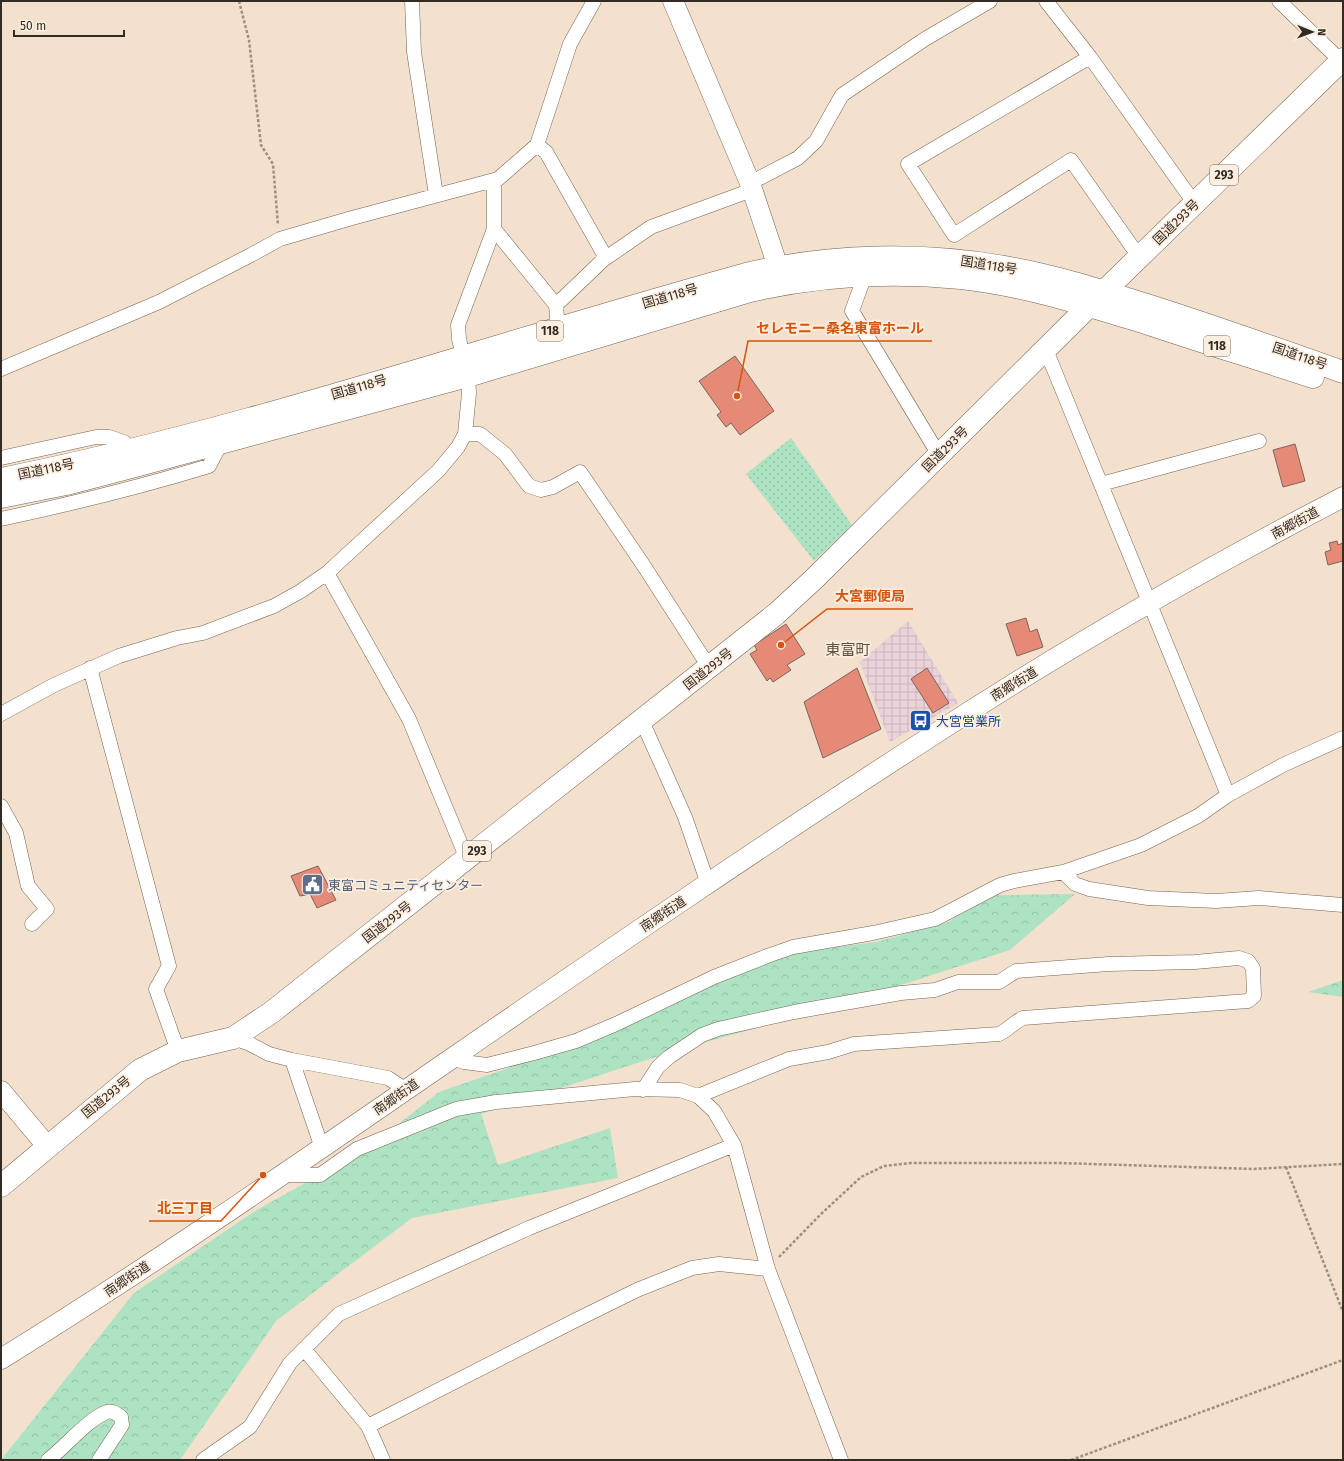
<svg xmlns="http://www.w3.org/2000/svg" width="1344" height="1461" font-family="'Fira Sans','Noto Sans JP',sans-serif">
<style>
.industrial{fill:url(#industrial-grid)}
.forest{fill:url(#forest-crowns)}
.park{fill:url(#park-dots)}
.building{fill:#e58a77;stroke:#7c645f}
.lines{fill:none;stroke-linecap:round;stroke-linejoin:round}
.street-casing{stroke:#756454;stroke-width:15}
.secondary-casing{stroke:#756454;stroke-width:21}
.highway-casing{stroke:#756454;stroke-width:23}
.path{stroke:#9d8f82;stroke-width:2.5;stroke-dasharray:3 2;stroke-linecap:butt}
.street{stroke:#fff;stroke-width:14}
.secondary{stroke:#fff;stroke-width:20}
.highway{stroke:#fff;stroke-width:22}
.labels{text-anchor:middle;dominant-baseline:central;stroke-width:3.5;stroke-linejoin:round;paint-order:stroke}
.shield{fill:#fdeedf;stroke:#70665d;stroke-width:1}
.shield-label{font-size:12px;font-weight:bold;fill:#332c25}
.street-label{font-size:13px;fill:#332c25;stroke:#fdeedf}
.transit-label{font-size:13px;fill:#164399;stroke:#fdeedf;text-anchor:start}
.service-label{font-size:13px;fill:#4e5e75;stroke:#fdeedf;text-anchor:start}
.quarter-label{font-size:15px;fill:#605041;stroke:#fdeedf}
.leader{fill:none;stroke:#d6540e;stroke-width:1.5}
.callout-dot{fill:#d6540e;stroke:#fdeedf;stroke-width:1.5}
.callout-label{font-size:14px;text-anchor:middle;font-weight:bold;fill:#d6540e;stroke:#fdeedf;stroke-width:3.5;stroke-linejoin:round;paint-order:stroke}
</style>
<defs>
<pattern id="industrial-grid" width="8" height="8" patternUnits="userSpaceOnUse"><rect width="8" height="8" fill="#ebd2da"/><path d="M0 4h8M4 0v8" fill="none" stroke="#cab4bb"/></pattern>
<pattern id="forest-crowns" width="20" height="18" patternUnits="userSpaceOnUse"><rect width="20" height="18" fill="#ade3c3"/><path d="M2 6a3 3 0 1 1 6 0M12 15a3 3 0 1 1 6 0" fill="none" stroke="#95c3a7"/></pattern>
<pattern id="park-dots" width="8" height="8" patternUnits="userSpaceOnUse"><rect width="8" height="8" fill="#ade3c3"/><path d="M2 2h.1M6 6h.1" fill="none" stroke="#95c3a7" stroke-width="1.8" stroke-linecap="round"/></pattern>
</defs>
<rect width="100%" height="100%" fill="#f3e0cd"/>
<path class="industrial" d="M908 621 958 703 890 742 860 662Z"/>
<path class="forest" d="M1075 894 1010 950 826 1009 680 1049 481 1114 498 1165 610 1128 618 1178 412 1218 276 1321 180 1460H1L134 1293 255 1211 371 1146 439 1092 624 1028 720 981 796 952 876 942 948 922 992 895Z
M1343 980V997L1308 992Z"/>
<path class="park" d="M791 438 852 525 814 561 746 474Z"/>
<path class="building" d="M735 356 774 411 740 435 731 423 726 427 717 415 721 412 699 381Z
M1295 444 1305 481 1283 487 1273 450Z
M1337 541 1338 545 1343 543V561L1328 565 1325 552 1331 550 1329 543Z
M1026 618 1030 632 1037 629 1043 647 1017 656 1006 624Z
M786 624 805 654 787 665 791 670 773 682 770 678 767 681 750 654 757 650 754 645Z
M857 668 881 729 823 758 804 702Z
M927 668 949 703 933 713 911 679Z
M318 866 336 900 317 908 310 894 300 896 291 876Z"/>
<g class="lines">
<defs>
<path id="street" d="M412 1 414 52 436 195
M1046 1 1090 57 1195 204
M1279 1 1343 63
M1090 57 908 164 954 235 1071 160 1140 258
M537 145 546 152 606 258
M750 183 798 158 816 141 842 95 925 39 990 1
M494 229 556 305
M865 275 852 311 939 455
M558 329 556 305 603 260 651 227 752 190
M1046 350 1228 795
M1 369 159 302 251 255 280 239 352 218 498 179 537 145 570 44 594 1
M465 434H480L505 454 529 486 541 490 553 487 580 472 642 563 709 667
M1 458 96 437H109L124 442 129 450
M1101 484 1259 441
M1 519C71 504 140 487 209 466L221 443
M327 573 409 719 467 859
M90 668 169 966 156 989 178 1051
M1 714 54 685 119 656 177 638 203 633 274 606 301 591 327 573 438 471 458 447 465 434 469 393 468 376 459 339 458 325 494 229V180
M642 721 685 817 708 884
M1 806 16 833 28 886 47 909 32 924
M1063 872 1075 884 1089 889 1148 898 1216 901 1259 898 1343 905
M233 1038 250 1044 269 1054 292 1060 388 1078 406 1090
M452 1058 464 1062 487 1065 534 1053 576 1041 616 1024 714 977 770 955 793 947 873 933 935 919 1000 885 1014 881 1063 872 1141 845 1198 816 1228 795 1283 765 1343 738
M292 1060 322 1148
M643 1090 658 1067 669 1057 702 1035 718 1029 794 1012 901 993 935 990 958 982H999L1016 971 1109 964 1195 962 1239 958 1248 961 1253 968 1254 996 1248 1001 1023 1018C1014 1022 1008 1030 999 1034L854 1044 828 1052 789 1059 698 1096
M282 1175H320L357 1149 456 1109 496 1102 635 1089 680 1090 698 1096 714 1111 734 1145 768 1269 841 1460
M304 1349 368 1426 383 1460
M368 1426 574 1321 637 1290 692 1268 719 1264 768 1269
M48 1460C64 1448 89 1418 107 1412 112 1410 117 1414 121 1417L122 1425 99 1460
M203 1460 250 1427 290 1363 339 1314 529 1228 734 1145"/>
<path id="secondary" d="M673 1 750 183 783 282
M1 1091 47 1146
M1 1359C153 1265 300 1163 448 1061 606 952 765 843 927 739 1061 651 1201 571 1343 497"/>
<path id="highway" d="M1 479C254 428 498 342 746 274 831 254 923 252 1010 268 1056 276 1102 291 1147 305 1213 326 1278 349 1343 372
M1 497 66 484 131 467 468 376 750 291C819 275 890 271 961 278 1025 285 1087 305 1149 324 1203 342 1258 359 1313 377
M1 1186 140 1070 178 1051 233 1038 272 1012 776 614 814 579 1090 305 1343 59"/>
</defs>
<use href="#street" class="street-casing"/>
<use href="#secondary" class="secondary-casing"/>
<use href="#highway" class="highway-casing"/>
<path class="path" d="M239 1 249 40 261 145 273 164 278 225
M1286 1167 1343 1312
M779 1257 821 1214 861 1177 884 1166 911 1163H1059L1254 1169 1343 1164
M1071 1460 1343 1360"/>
<use href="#street" class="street"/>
<use href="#secondary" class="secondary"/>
<use href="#highway" class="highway"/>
</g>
<defs>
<symbol id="bus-square" viewBox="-11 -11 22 22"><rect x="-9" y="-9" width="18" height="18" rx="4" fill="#1a4fb4" stroke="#fdeedf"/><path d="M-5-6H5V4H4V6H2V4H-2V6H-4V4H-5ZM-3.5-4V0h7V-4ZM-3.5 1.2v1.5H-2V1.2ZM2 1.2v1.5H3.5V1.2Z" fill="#fff"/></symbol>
<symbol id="civic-square" viewBox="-11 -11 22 22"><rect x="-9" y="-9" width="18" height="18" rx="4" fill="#5c6f8a" stroke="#fdeedf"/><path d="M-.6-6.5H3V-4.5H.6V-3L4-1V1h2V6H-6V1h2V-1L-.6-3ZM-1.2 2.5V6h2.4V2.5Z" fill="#fff"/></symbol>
</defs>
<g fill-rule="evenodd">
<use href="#bus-square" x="908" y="708" width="25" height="25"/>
<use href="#civic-square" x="300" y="872" width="25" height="25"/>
</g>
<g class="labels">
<g class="shield">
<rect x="1210" y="165" width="28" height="20" rx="3"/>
<rect x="537" y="321" width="26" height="20" rx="3"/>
<rect x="1204" y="336" width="26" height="20" rx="3"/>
<rect x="463" y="841" width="28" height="20" rx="3"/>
</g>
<g class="shield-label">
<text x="1224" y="175">293</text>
<text x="550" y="331">118</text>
<text x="1217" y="346">118</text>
<text x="477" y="851">293</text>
</g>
<g class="street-label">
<text transform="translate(1176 222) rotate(-44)">国道293号</text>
<text transform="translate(989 265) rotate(9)">国道118号</text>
<text transform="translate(670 296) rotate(-16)">国道118号</text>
<text transform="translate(1300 356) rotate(19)">国道118号</text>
<text transform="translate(359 387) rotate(-16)">国道118号</text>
<text transform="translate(945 449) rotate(-45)">国道293号</text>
<text transform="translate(46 469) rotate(-12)">国道118号</text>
<text transform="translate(1295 523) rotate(-28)">南郷街道</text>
<text transform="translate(708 669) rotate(-38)">国道293号</text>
<text transform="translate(1014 684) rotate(-32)">南郷街道</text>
<text transform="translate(663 914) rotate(-34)">南郷街道</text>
<text transform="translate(387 922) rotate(-38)">国道293号</text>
<text transform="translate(106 1097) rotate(-39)">国道293号</text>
<text transform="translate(396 1097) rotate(-35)">南郷街道</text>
<text transform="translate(127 1279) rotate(-34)">南郷街道</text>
</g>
<g class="transit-label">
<text x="936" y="721">大宮営業所</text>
</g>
<g class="service-label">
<text x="328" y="885">東富コミュニティセンター</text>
</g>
<g class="quarter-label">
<text x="848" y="650">東富町</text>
</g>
</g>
<path class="leader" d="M737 396L748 341H932M781 645L827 609H913M263 1175L221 1221H149"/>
<g class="callout-dot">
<circle cx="737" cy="396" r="4"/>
<circle cx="781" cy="645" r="4"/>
<circle cx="263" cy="1175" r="4"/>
</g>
<g class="callout-label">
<text x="840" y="333">セレモニー桑名東富ホール</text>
<text x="870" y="601">大宮郵便局</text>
<text x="185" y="1213">北三丁目</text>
</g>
<rect width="1344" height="1461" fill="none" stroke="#332c25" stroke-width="4"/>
<g transform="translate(1312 32) rotate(91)" stroke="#fdeedf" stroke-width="3" paint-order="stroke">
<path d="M0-3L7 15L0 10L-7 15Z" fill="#332c25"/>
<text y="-6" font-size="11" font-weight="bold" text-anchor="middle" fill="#332c25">N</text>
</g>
<path d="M14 30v6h110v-6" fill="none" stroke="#332c25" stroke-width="2"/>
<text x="20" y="30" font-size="12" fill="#332c25" stroke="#fdeedf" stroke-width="3" paint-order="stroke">50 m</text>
</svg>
